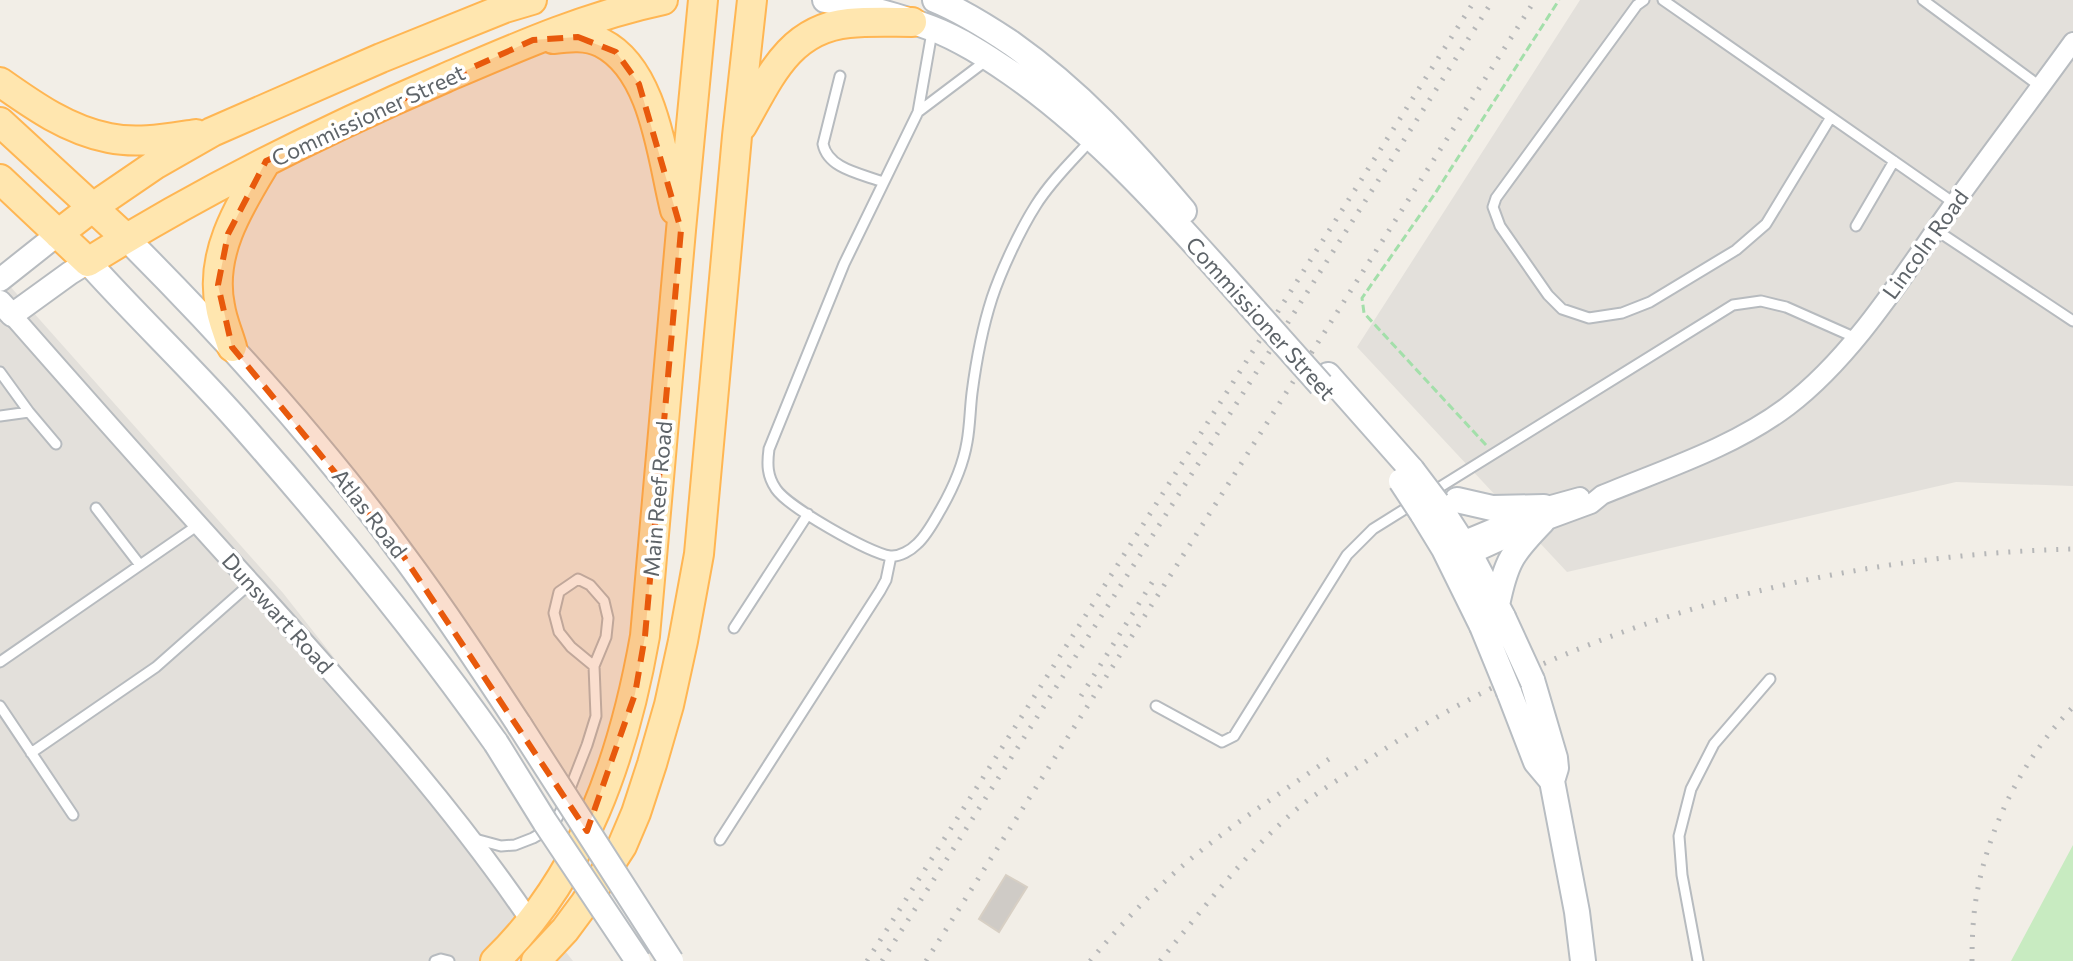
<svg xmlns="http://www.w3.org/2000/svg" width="2073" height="961" font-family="Commissioner,sans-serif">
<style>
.industrial{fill:#e3e0db}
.green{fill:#c8ebc1}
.building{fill:#cfcbc6;stroke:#d7cfc4;stroke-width:2}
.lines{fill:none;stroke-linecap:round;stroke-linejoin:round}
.service-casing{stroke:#b7bbbf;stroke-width:13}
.minor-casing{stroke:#b7bbbf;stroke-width:22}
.tertiary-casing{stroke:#b7bbbf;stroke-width:26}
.secondary-casing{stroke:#b8bdc2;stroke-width:28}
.primary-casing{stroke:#ffb653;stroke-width:32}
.path{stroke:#a3dfaa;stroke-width:3;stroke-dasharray:8 4;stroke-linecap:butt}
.service{stroke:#fff;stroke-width:9}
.minor{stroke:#fff;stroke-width:18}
.tertiary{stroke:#fff;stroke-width:22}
.secondary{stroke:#fff;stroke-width:24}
.primary{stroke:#ffe6af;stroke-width:28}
.rail{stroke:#b6b7b8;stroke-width:5;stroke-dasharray:2 10;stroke-linecap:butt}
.secondary-bridge-casing{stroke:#b8bdc2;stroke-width:28;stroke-linecap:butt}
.secondary-bridge{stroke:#fff;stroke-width:24}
.marked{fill:#e8590c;fill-opacity:0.2;stroke:#e8590c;stroke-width:6;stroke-dasharray:16 10;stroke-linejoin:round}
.labels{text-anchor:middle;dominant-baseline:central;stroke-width:7;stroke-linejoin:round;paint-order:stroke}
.street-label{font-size:22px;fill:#5e6469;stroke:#fff}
</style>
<rect width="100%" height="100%" fill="#f2eee7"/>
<path class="industrial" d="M1580 0H2073V486L1956 482 1567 572 1357 347Z
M0 275 283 593 573 961H0Z"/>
<path class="green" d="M2073 845V961H2011Z"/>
<path class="building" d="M1006 875 1027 887 999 932 979 919Z"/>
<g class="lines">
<defs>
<path id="service" d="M1644 0 1637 5 1496 198 1493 207 1500 226 1548 295 1562 309 1589 318 1622 313 1650 302 1736 250 1766 224 1831 117
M1663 0 1954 203
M1923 0 2041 87
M932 32 918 112 844 264 769 449C767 464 767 476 776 489 788 507 869 553 890 556 900 557 911 550 917 544 927 535 934 521 941 509 953 488 963 466 967 442 970 426 970 409 972 393 976 362 982 329 992 298 1001 271 1020 230 1036 205 1051 181 1072 161 1091 140
M840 76 823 144C828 169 862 174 883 182
M918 112 987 60
M1856 226 1894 161
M1936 230 2073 321
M0 372 29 412 0 416
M29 412 56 444
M1432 492 1733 305 1761 301 1786 307 1856 338
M96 508 140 565
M734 628 808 514
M0 662 198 525
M0 706 73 815
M1156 706 1222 742 1234 736 1347 555 1373 529 1413 504
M31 753 156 667 251 583
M475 839 501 846 515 845 533 838 552 827 562 809 587 745 596 716 594 666 606 637 608 618 604 601 590 585 578 579 559 592 554 613 559 632 571 647 594 666
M720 840 880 591 886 580 891 556
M435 961 441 959 449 961
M1698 961 1682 875 1679 836 1691 789 1714 744 1770 679"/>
<path id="minor" d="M12 315C92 406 172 496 254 586 351 694 449 801 531 922
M1450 546 1544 507 1580 497
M1461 559 1542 522 1591 504 1602 495C1665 469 1734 447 1788 406 1855 355 1905 272 1954 204 1993 150 2034 96 2073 42"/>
<path id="tertiary" d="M0 280 58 234
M0 302 12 315 70 273 88 262"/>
<path id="secondary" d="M825 0C861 6 897 15 931 28 960 39 986 56 1011 73 1104 138 1180 227 1255 311
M935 0C962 11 987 27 1011 43 1079 91 1131 148 1184 211
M126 238C225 337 320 441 403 555 444 610 482 668 520 726
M88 262C139 319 196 372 246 430 335 531 419 634 496 743
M1328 375 1412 470
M1457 500 1492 508 1544 507
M1437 503 1470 554 1503 617
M1422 513 1444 549 1482 626
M1497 605C1506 561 1512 553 1542 522
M1532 680 1555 758 1556 768 1552 781 1577 912 1583 961
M1509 692 1536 762 1552 781"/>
<path id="primary" d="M553 39C569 37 587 35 602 43 655 70 662 159 675 210
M0 82C34 106 68 130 109 138 138 144 168 138 196 134
M0 122 126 238
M742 126C769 79 788 29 849 23 870 21 891 22 912 22
M0 179 88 262C201 191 322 131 445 78 517 47 587 16 663 0
M58 234 93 207 156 164 212 132 381 58 505 8 532 0
M232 347C228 333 222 320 220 306 209 253 240 205 266 162
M495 961C584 875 624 755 645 636L681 230 703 0
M536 961 565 930 585 903 622 846 636 813 652 764 669 705 683 641 699 554 737 136 752 0"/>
</defs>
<use href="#service" class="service-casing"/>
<use href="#minor" class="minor-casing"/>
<use href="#tertiary" class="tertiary-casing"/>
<use href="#secondary" class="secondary-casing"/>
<use href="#primary" class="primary-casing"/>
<path class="path" d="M1486 445 1364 313 1362 298 1434 195 1559 0"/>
<use href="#service" class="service"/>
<use href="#minor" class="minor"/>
<use href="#tertiary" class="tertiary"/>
<use href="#secondary" class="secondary"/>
<use href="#primary" class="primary"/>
<path class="rail" d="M1081 696 1153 581
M867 961 1475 0
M882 961 1493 0
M926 961 1535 0
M1090 961C1111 936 1134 911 1158 888 1211 837 1276 797 1336 754
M1160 961C1204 908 1245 853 1298 808 1316 793 1338 780 1358 767 1562 625 1826 555 2073 549
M1972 961C1972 938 1973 915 1977 893 1990 823 2024 757 2073 707"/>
<defs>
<path id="secondary-bridge" d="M1255 311 1321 385
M1412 470 1437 503
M1401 481 1422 513
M1503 617 1532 680
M1482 626 1509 692
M520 726 671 961
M496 743 545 822 638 961"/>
</defs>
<use href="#secondary-bridge" class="secondary-bridge-casing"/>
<use href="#secondary-bridge" class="secondary-bridge"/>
</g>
<path class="marked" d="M578 37 616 52 639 84 681 230 645 636 635 694 587 831 402 554 232 347 218 285 228 234 266 161 533 40Z"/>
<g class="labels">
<g class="street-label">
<text transform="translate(368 115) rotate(-25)">Commissioner Street</text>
<text transform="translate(1925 244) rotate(-54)">Lincoln Road</text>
<text transform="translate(1261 318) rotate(48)">Commissioner Street</text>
<text transform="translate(657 499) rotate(-85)">Main Reef Road</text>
<text transform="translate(370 513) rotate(52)">Atlas Road</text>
<text transform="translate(278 613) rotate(48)">Dunswart Road</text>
</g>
</g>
</svg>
